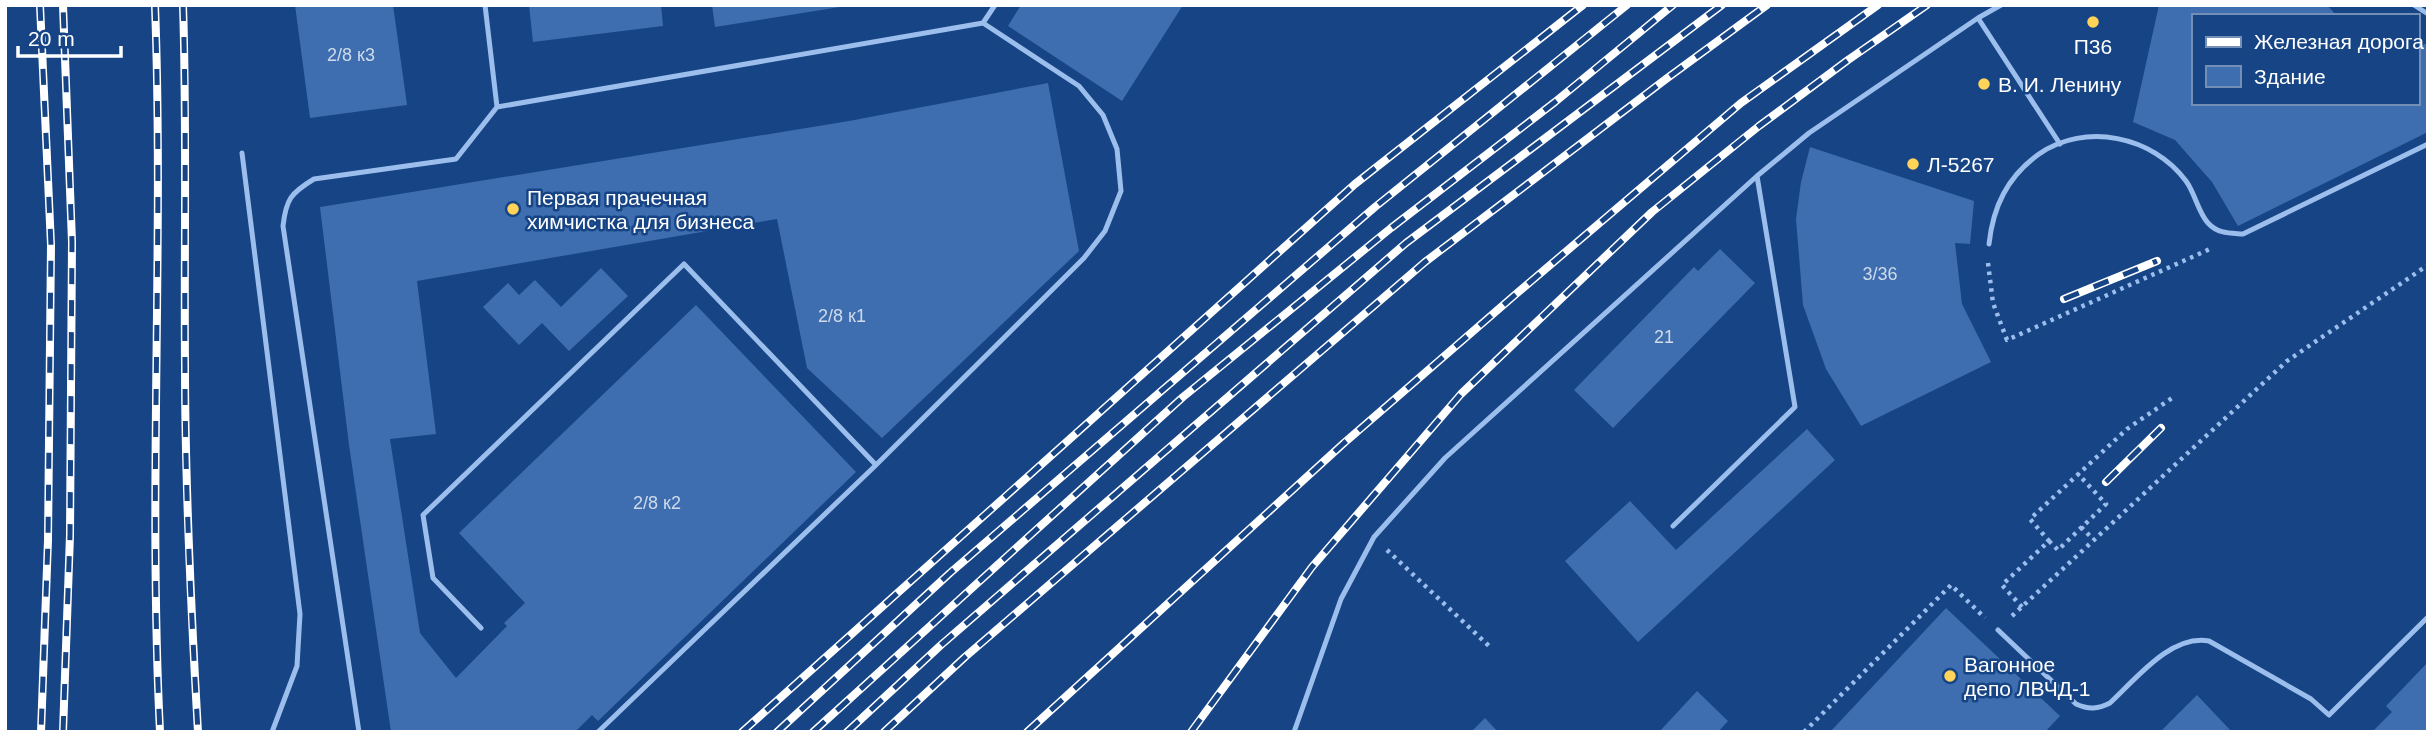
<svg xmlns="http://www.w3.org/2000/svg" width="2433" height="737" font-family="Arial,sans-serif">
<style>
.building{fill:#3e6eaf}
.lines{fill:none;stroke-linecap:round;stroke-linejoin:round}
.path{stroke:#9bbeed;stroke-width:4.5;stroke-dasharray:3.5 5;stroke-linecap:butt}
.service{stroke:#9bbeed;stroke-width:5}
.rail-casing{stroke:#fff;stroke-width:8}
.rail{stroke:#164485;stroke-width:5;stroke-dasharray:16;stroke-linecap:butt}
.poi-dot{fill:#ffd458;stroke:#164485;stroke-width:2.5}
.labels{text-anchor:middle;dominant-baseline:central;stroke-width:5;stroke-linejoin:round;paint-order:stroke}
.number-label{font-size:18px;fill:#cfdbeb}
.poi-label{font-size:21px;fill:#fff;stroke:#164485;text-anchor:start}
</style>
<rect width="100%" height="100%" fill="#164485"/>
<path class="building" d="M295 5H393L407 105 310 118Z
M529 5H661L663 26 533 42Z
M712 5H839L840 7 715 27Z
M1021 5H1183L1122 101 1008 26Z
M2159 5H2327L2337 16H2193V103H2417V47L2428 43V132L2238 226 2212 182 2175 140 2133 122Z
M1048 83 1079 251 882 438 807 368 777 219 417 281 436 434 390 439 420 633 456 678 507 626 504 623 525 603 459 533 696 305 856 472 598 721 592 715 575 732H391L349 445 320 207 849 121Z
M1810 147 1974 201 1970 244 1955 243 1962 304 1991 362 1861 426 1826 369 1803 305 1796 219 1801 182Z
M1720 249 1755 283 1613 428 1574 390 1694 267 1698 271Z
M601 268 628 296 569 351 542 323 519 345 483 307 508 283 519 295 535 280 561 307Z
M1807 429 1835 460 1638 642 1565 561 1630 501 1676 550Z
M1946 608 2060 716 2045 732H1830Z
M2428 662V732H2372L2392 712 2386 706Z
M1697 691 1728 721 1718 732H1659Z
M2197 695 2232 732H2160Z
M1485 718 1498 732H1471Z"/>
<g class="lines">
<path class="path" d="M1988 263 1993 303 2007 340 2210 249
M2081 527 2093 539
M2049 541 2058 550 2106 504 2078 474
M1387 550 1489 646
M2022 607 2002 585 2049 541 2030 519 2127 429 2175 396
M2012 616 2287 361 2428 265
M1804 732 1951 585 1985 618"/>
<path class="service" d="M485 5 497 107 983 23 995 5
M2414 5 2428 14
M1978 18 2060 144
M242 153 300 614 297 666 272 732
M1989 244C1993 207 2007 177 2039 154 2085 122 2153 136 2186 181 2195 193 2198 212 2208 223 2218 234 2230 233 2243 234L2428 144
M1673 526 1795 407 1757 176
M481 628 433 578 423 515 684 264 876 465
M1998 630 2076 704C2089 710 2098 709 2110 703 2136 679 2171 634 2209 641L2311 699 2329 715 2428 617
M359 732 283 226C286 199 291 193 314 179L456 159 497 107
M598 732 876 465 1084 258 1105 231 1121 191 1117 149 1103 115 1079 86 983 23
M1294 732 1341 599 1374 537 1445 458 1757 176 1809 133 1978 18 2001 5"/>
<defs>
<path id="rail" d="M40 5 51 245 48 540 41 732
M155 5C164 247 148 490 160 732
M183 5C187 125 184 246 185 366 185 488 191 610 198 732
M2064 299 2157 261
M2106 482 2161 428
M63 732 70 535 72 242 63 5
M742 732 1355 184 1583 5
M777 732 950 573 1375 207 1627 5
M813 732 1183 397 1391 228 1555 102 1673 5
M847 732 941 645 1406 243 1722 5
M884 732 965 657 1425 262 1666 79 1767 5
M1027 732 1344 443 1516 294 1741 103 1878 5
M1191 732 1312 567 1461 394 1652 212 1759 126 1848 60 1927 5"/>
</defs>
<use href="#rail" class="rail-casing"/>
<use href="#rail" class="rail"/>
</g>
<g class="poi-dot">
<circle cx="2093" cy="22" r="7"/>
<circle cx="1984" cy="84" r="7"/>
<circle cx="1913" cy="164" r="7"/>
<circle cx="513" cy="209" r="7"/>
<circle cx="1950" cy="676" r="7"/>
</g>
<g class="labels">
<g class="number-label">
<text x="351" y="55">2/8 к3</text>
<text x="1880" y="274">3/36</text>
<text x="842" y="316">2/8 к1</text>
<text x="1664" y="337">21</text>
<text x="657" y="503">2/8 к2</text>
</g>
<g class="poi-label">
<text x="2093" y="46" text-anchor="middle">П36</text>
<text x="1998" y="84">В. И. Ленину</text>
<text x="1927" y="164">Л-5267</text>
<text x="527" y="197">Первая прачечная<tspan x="527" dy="24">химчистка для бизнеса</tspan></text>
<text x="1964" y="664">Вагонное<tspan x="1964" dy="24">депо ЛВЧД-1</tspan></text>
</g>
</g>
<rect width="2433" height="737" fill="none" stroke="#ffffff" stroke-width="14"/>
<rect x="2192" y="14" width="228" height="91" fill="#164485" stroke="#738fb6" stroke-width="2"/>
<rect x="2206" y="37" width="35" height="10" fill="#ffffff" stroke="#738fb6" stroke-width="2"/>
<text x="2254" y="49" font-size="21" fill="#ffffff">Железная дорога</text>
<rect x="2206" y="66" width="35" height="21" fill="#3e6eaf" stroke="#738fb6" stroke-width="2"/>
<text x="2254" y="84" font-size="21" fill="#ffffff">Здание</text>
<path d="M18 46v10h103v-10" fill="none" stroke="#ffffff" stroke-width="3.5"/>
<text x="28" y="46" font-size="21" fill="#ffffff" stroke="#164485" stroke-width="5" paint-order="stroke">20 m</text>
</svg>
